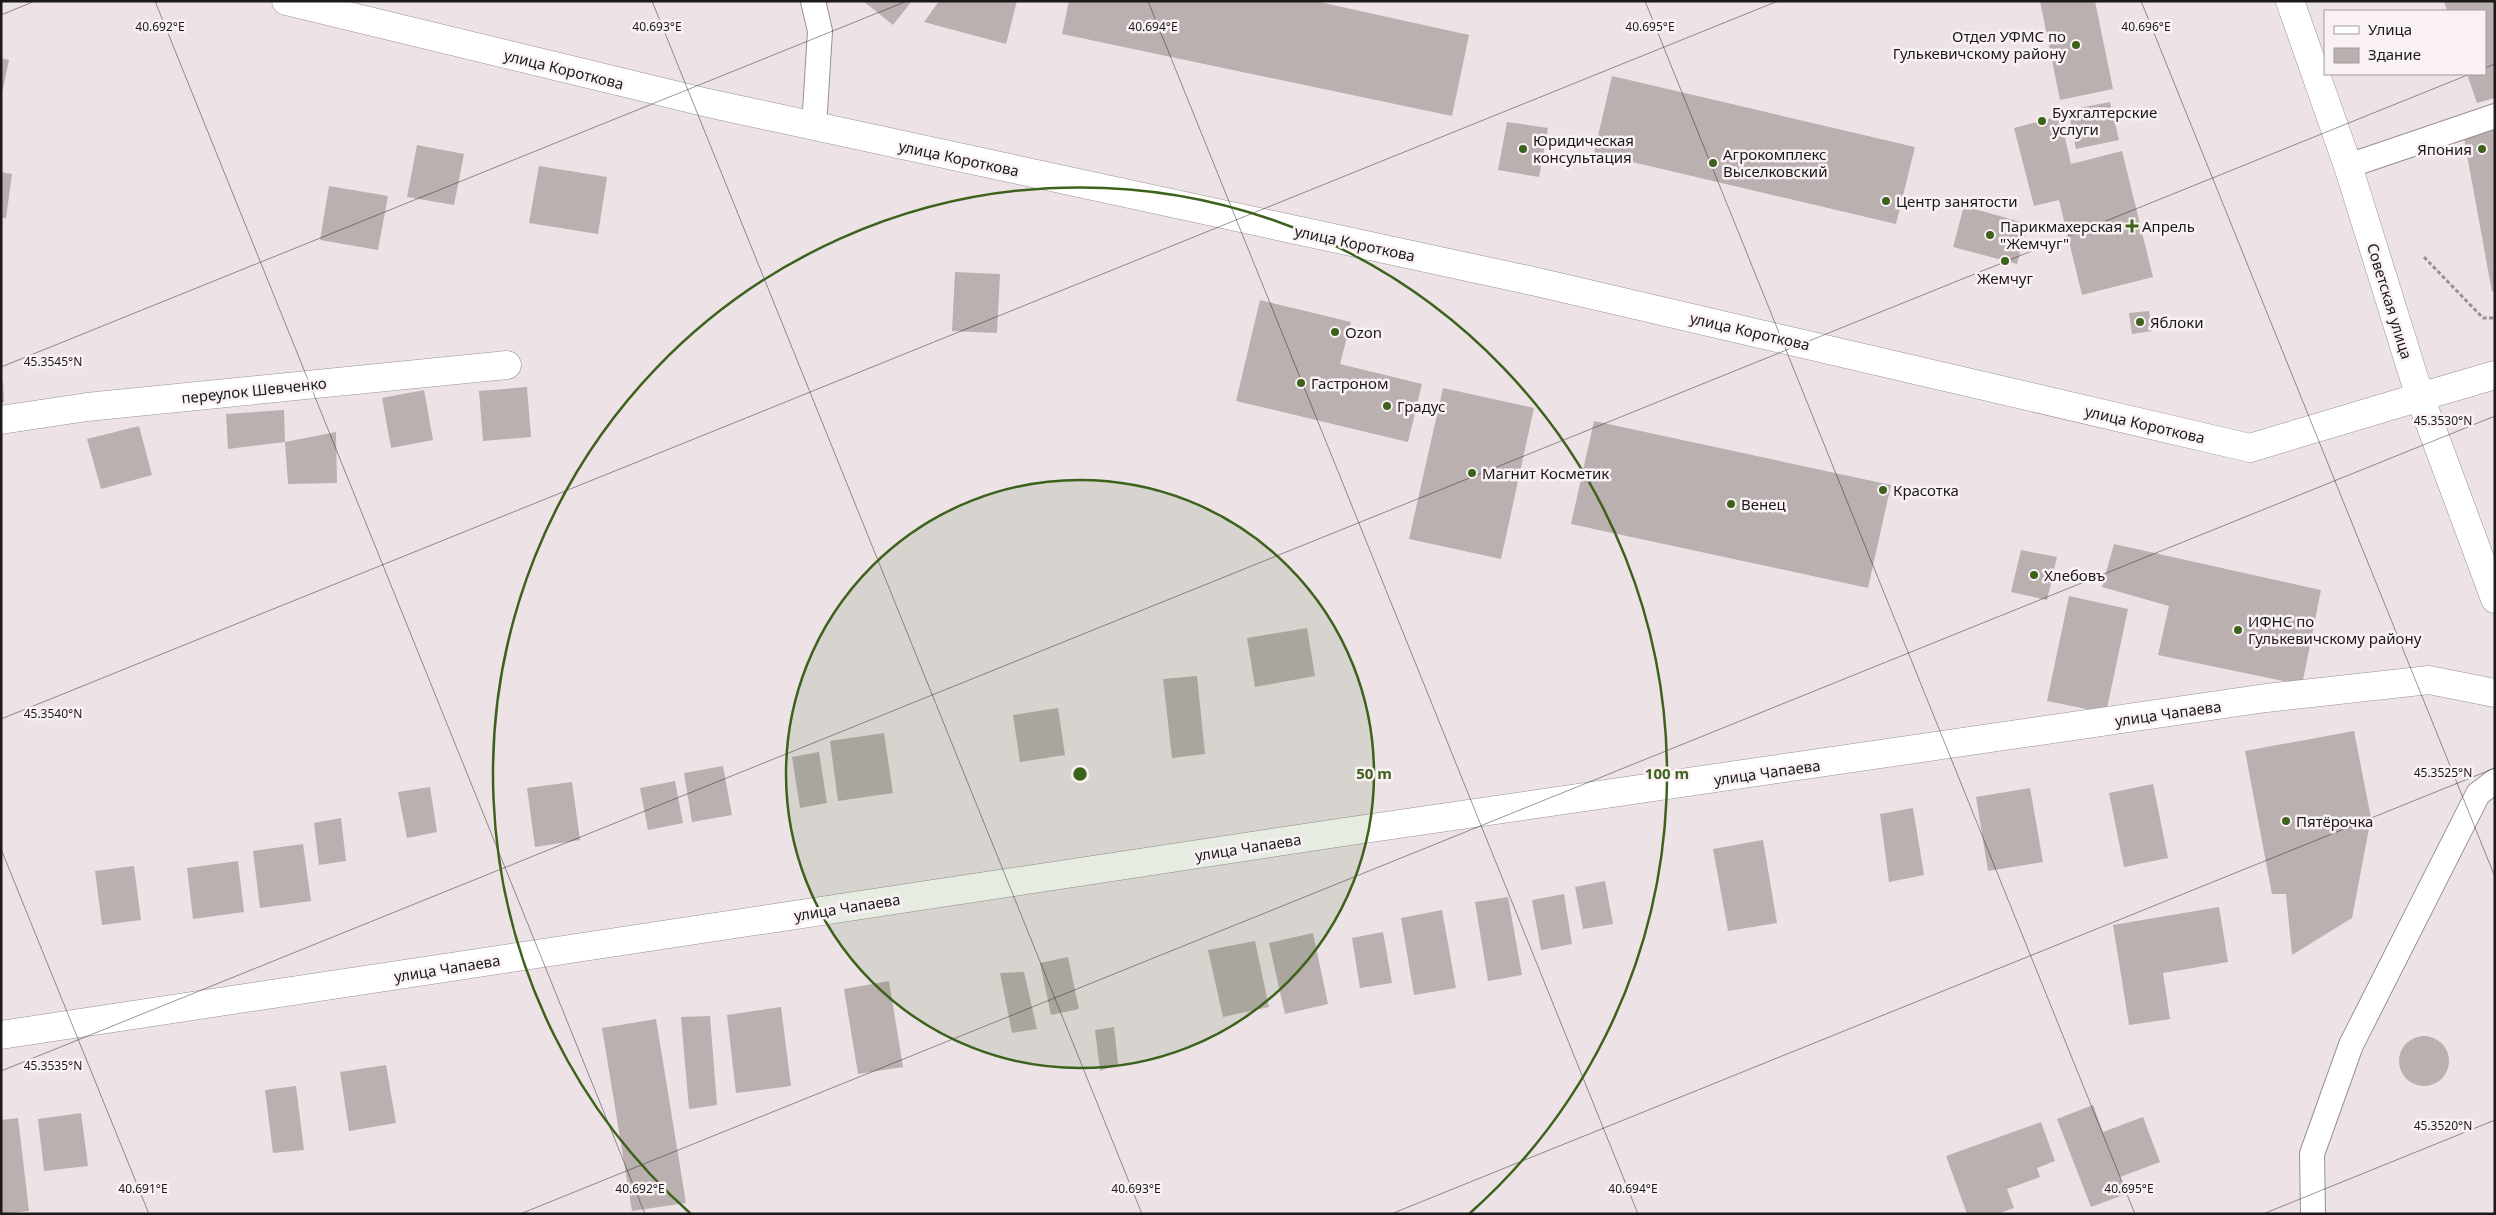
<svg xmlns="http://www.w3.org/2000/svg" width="2496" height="1215" font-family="'Noto Sans',sans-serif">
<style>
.building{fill:#bab0b0}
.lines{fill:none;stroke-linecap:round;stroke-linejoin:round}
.service-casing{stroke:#999093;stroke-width:26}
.minor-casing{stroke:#999093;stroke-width:29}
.tertiary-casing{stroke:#999093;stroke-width:29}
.path{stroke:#989194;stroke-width:3;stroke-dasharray:4 2.5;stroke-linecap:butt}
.service{stroke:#fff;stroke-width:24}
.minor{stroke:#fff;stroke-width:28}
.tertiary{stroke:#fff;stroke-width:28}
.ticks{fill:none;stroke:#1c191a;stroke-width:1;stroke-opacity:0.45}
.ring{fill:none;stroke:#3d621b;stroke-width:2.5}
.poi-dot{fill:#3d621b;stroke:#faf1f4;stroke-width:2}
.labels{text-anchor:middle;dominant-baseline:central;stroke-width:5;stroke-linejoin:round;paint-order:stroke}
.poi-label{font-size:15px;fill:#1c191a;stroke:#faf1f4;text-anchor:start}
.street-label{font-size:15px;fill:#1c191a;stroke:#faf1f4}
.ticks-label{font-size:12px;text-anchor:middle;fill:#1c191a;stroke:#faf1f4;stroke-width:5;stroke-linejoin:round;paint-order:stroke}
.centre{fill:#3d621b;stroke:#faf1f4;stroke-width:2.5}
.ring-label{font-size:15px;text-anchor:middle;font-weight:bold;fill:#3d621b;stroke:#faf1f4;stroke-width:5;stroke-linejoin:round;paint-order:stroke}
</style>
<rect width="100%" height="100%" fill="#ede3e7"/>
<path class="building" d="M863 1H912L893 25Z
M939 1H1017L1006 44 924 22Z
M1069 1H1315L1469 35 1452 116 1062 34Z
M2040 1H2095L2113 89 2060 100Z
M2444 1H2495V98L2477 103 2467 74H2485V11H2447Z
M1 58 9 60 2 93H1Z
M1612 76 1915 147 1896 224 1594 153Z
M2110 102 2119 140 2076 149 2068 110Z
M2060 116 2071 164 2122 151 2153 277 2082 295 2059 200 2034 206 2014 128Z
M1507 122 1548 128 1539 177 1498 170Z
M2495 127V291L2492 292 2463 133Z
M417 145 464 154 454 205 407 197Z
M539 166 607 177 598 234 529 223Z
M1 172 12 174 6 218H1Z
M329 186 388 196 378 250 320 240Z
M1964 206 2028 224 2017 264 1953 247Z
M955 272 1000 274 997 333 952 331Z
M1260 300 1351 322 1340 364 1422 384 1408 442 1236 401Z
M2149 311 2152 331 2132 334 2129 313Z
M1 382H3L4 402H1Z
M527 387 531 437 483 441 479 391Z
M1443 388 1534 408 1501 559 1409 539Z
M424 390 433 440 391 448 382 398Z
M284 410 285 442 336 432 337 483 288 484 285 442 228 449 226 414Z
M1594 421 1891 485 1868 588 1571 524Z
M139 426 152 475 101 489 87 439Z
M2114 544 2321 590 2302 685 2158 655 2169 606 2102 587Z
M2021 550 2057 557 2047 600 2011 592Z
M2069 596 2128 609 2106 713 2047 701Z
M1307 628 1315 676 1255 687 1247 638Z
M1197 676 1205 754 1172 758 1163 679Z
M1058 708 1065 755 1020 762 1013 715Z
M2354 731 2371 818 2352 918 2292 955 2286 894H2272L2245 751Z
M884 733 893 793 838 801 830 741Z
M819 752 827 803 800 808 792 757Z
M723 766 732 815 692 822 684 773Z
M675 781 683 823 648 830 640 788Z
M572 782 580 840 535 847 527 788Z
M2153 784 2168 858 2124 867 2109 793Z
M430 787 437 832 407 838 398 792Z
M2030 788 2043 862 1988 871 1976 797Z
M1913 808 1924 875 1889 882 1880 814Z
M341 818 346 861 319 865 314 823Z
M1763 840 1777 923 1728 931 1713 849Z
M303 844 311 901 260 908 253 851Z
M238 861 244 912 193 919 187 868Z
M134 866 141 920 102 925 95 871Z
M1605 881 1613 924 1583 929 1575 887Z
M1564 894 1572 944 1541 950 1532 900Z
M1508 897 1522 975 1488 981 1475 902Z
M2219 907 2228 962 2163 973 2170 1019 2129 1025 2113 925Z
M1442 910 1456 988 1414 995 1401 918Z
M1383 932 1392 983 1360 988 1352 938Z
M1313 933 1328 1004 1285 1014 1269 943Z
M1255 941 1269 1007 1223 1017 1208 950Z
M1068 957 1079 1009 1051 1015 1040 963Z
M1024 972 1037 1029 1012 1033 1000 973Z
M889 981 903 1067 858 1074 844 989Z
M781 1007 791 1086 736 1093 727 1015Z
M710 1016 717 1105 689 1109 681 1017Z
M656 1019 686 1203 632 1211 602 1028Z
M1114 1027 1118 1064 1100 1071 1095 1030Z
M2399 1061a25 25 0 1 1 50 0a25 25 0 1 1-50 0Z
M386 1065 396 1123 349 1131 340 1072Z
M296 1086 304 1150 273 1153 265 1090Z
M2093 1105 2103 1132 2143 1117 2160 1162 2120 1177 2126 1194 2091 1207 2057 1119Z
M81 1113 88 1166 44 1171 38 1119Z
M18 1118 29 1211 1 1214V1120Z
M2041 1122 2055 1161 2037 1168 2040 1177 2007 1189 2014 1208 1997 1214H1967L1946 1156Z"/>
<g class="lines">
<defs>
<path id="service" d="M813 1 820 31 814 127
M2348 166 2495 116
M2313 1214 2312 1154 2351 1045 2478 794 2495 781"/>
<path id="minor" d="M2420 397 2495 375
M1 420 87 407 507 365
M1 1035 1344 832 2266 698 2429 680 2495 693"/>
<path id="tertiary" d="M286 1 708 103 1537 282 2250 448 2420 397
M2290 1 2348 166 2420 397 2495 599"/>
</defs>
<use href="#service" class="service-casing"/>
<use href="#minor" class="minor-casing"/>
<use href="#tertiary" class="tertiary-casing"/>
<path class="path" d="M2424 257 2483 318H2495"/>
<use href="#service" class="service"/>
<use href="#minor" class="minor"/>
<use href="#tertiary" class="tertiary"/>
</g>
<path class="ticks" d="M155 1 645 1214M652 1 1142 1214M1148 1 1638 1214M1645 1 2135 1214M2141 1 2495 877M1 15 35 1M2485 68 2495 64M1 367 907 1M1 719 1778 1M1 849 149 1214M1 1071 2470 74M520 1214 2495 416M1391 1214 2495 768M2263 1214 2495 1120"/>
<circle cx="1080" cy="774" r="294" fill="#3d621b" fill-opacity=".12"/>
<g class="ring">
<circle cx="1080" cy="774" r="294"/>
<path d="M691 1214A587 587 0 1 1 1469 1214"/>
</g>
<g class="poi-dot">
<circle cx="2076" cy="45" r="5"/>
<circle cx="2042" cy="121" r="5"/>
<circle cx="1523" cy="149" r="5"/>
<circle cx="2482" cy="149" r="5"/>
<circle cx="1713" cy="163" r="5"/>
<circle cx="1886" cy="201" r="5"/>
<path d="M2129.5 218.5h5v5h5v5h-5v5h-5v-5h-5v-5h5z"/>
<circle cx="1990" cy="235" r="5"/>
<circle cx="2005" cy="261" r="5"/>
<circle cx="2140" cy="322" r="5"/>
<circle cx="1335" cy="332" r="5"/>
<circle cx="1301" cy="383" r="5"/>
<circle cx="1387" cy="406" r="5"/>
<circle cx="1472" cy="473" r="5"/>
<circle cx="1883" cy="490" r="5"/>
<circle cx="1731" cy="504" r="5"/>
<circle cx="2034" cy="575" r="5"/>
<circle cx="2238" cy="630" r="5"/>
<circle cx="2286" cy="821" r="5"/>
</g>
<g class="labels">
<g class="poi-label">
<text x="2066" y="36" text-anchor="end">Отдел УФМС по<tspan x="2066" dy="17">Гулькевичскому району</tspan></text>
<text x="2052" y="112">Бухгалтерские<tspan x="2052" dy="17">услуги</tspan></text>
<text x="1533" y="140">Юридическая<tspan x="1533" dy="17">консультация</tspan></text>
<text x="2472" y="149" text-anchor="end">Япония</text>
<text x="1723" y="154">Агрокомплекс<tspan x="1723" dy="17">Выселковский</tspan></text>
<text x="1896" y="201">Центр занятости</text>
<text x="2000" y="226">Парикмахерская<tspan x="2000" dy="17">"Жемчуг"</tspan></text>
<text x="2142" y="226">Апрель</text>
<text x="2005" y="278" text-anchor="middle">Жемчуг</text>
<text x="2150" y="322">Яблоки</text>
<text x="1345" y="332">Ozon</text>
<text x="1311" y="383">Гастроном</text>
<text x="1397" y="406">Градус</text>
<text x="1482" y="473">Магнит Косметик</text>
<text x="1893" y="490">Красотка</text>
<text x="1741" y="504">Венец</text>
<text x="2044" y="575">Хлебовъ</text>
<text x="2248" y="621">ИФНС по<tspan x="2248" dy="17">Гулькевичскому району</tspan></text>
<text x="2296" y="821">Пятёрочка</text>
</g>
<g class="street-label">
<text transform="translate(564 69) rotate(14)">улица Короткова</text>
<text transform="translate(959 158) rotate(12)">улица Короткова</text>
<text transform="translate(1355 243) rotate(12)">улица Короткова</text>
<text transform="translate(2390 301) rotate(73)">Советская улица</text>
<text transform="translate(1750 331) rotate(13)">улица Короткова</text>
<text transform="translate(254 390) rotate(-6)">переулок Шевченко</text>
<text transform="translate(2145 424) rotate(13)">улица Короткова</text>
<text transform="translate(2168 713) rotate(-8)">улица Чапаева</text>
<text transform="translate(1767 772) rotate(-8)">улица Чапаева</text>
<text transform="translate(1248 847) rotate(-9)">улица Чапаева</text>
<text transform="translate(847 907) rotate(-9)">улица Чапаева</text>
<text transform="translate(447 968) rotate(-9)">улица Чапаева</text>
</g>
</g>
<g class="ticks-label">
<text x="160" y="31">40.692°E</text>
<text x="657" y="31">40.693°E</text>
<text x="1153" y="31">40.694°E</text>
<text x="1650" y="31">40.695°E</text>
<text x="2146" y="31">40.696°E</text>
<text x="53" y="366">45.3545°N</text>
<text x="2443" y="425">45.3530°N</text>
<text x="53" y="718">45.3540°N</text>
<text x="2443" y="777">45.3525°N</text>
<text x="53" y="1070">45.3535°N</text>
<text x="2443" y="1130">45.3520°N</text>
<text x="143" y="1193">40.691°E</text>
<text x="640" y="1193">40.692°E</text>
<text x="1136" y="1193">40.693°E</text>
<text x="1633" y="1193">40.694°E</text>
<text x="2129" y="1193">40.695°E</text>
</g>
<circle cx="1080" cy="774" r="8" class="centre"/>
<g class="ring-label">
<text x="1374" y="779">50 m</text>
<text x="1667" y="779">100 m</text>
</g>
<rect width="2496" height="1215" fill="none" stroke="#1c191a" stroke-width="5"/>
<rect x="2324" y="10" width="162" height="65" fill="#faf1f4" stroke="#a19b9d"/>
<rect x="2334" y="26" width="25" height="8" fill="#ffffff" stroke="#a19b9d"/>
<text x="2368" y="35" font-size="15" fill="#1c191a">Улица</text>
<rect x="2334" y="48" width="25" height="15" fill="#bab0b0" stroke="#a19b9d"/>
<text x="2368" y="60" font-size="15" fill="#1c191a">Здание</text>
</svg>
